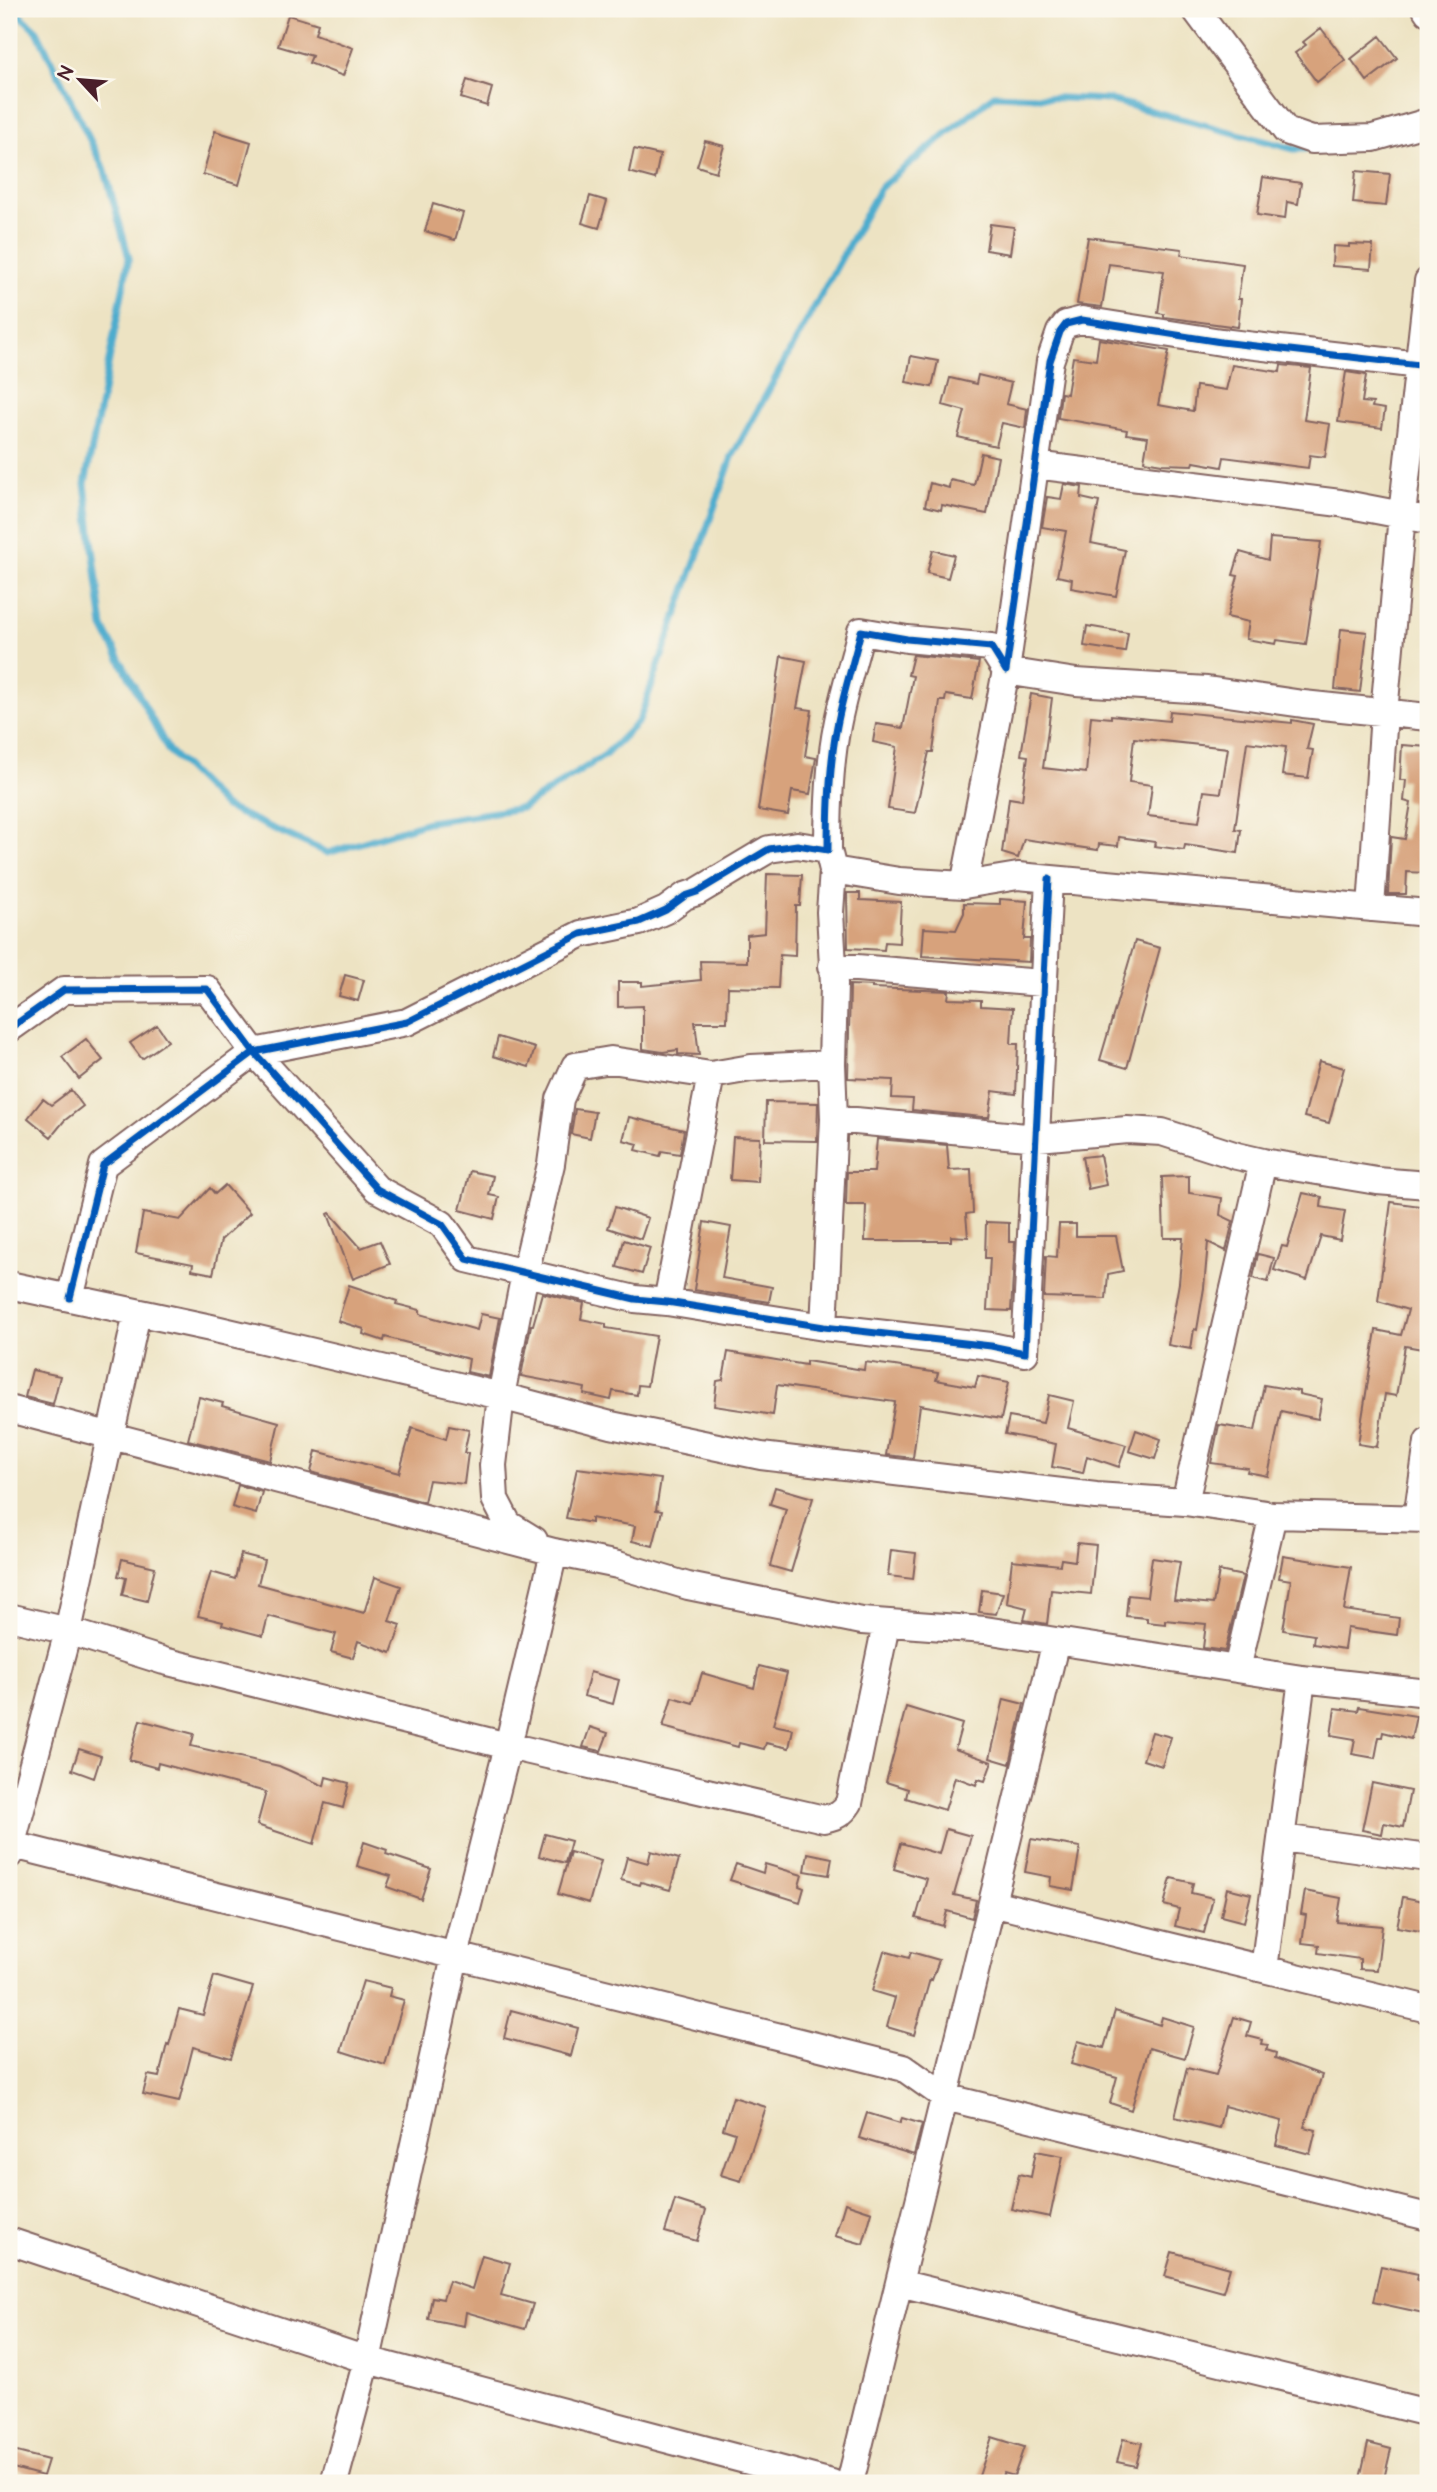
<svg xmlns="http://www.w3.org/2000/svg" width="1437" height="2492" font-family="'Architects Daughter',sans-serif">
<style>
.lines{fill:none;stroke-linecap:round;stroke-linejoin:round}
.stream{stroke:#4eaccd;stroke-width:7}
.building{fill:#d7a27c;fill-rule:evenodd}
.street-casing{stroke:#836460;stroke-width:30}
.street{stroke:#fff;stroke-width:26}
.cycleway-casing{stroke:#fbf7ec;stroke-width:11}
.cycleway{stroke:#0057b8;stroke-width:7}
</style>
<rect width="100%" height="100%" fill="#fbf7ec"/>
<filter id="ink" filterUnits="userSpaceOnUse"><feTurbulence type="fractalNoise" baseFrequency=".0143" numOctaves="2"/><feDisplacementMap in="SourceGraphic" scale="14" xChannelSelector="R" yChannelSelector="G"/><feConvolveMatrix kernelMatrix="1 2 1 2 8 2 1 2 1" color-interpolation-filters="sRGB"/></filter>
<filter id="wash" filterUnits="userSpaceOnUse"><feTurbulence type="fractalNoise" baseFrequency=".00686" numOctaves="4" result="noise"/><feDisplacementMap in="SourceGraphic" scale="28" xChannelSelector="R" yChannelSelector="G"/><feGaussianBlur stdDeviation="1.57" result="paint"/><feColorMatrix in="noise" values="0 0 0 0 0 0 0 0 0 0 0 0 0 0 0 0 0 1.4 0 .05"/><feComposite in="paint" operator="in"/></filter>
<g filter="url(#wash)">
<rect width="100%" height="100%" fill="#ede3c3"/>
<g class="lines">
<path class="stream" d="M13 9 37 31 105 171 129 258 85 484 103 627 168 750 225 807 328 853 428 822 522 808 605 755 639 721 732 457 880 188 994 95 1110 100 1294 149H1305"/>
</g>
<g id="blocks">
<path class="building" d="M288 15 318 24 315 34 353 48 343 76 309 63 312 56 278 46Z
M1321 28 1345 60 1317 82 1295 53 1306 45 1303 42Z
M1380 36 1397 58 1367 81 1351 59Z
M467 80 492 88 487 106 461 98Z
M215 131 251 142 239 185 203 174Z
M705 141 724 146 716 172 697 166Z
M634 149 660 155 655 179 629 172Z
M1356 171 1390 174 1386 206 1353 203Z
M1263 177 1301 183 1298 204 1287 202 1285 219 1257 215Z
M590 196 607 201 599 228 582 223Z
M433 204 463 213 455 240 425 231Z
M990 224 1014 227 1010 254 986 250Z
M1088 237 1182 249 1181 255 1243 264 1238 299H1241L1238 327 1164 317V314L1158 313 1164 271 1109 264 1102 307 1077 304Z
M1349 244 1373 245 1371 269 1332 266 1333 246 1349 247Z
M1099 339 1169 351 1158 405 1193 411 1196 386 1226 390 1232 365 1280 372 1281 365 1311 368 1304 420 1330 424 1325 457 1310 455 1308 468 1224 457 1222 467 1194 462 1193 465 1162 464 1144 461 1148 437 1126 434 1127 430 1058 418 1061 393 1067 394 1073 357 1096 360Z
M911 356 938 361 932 387 906 382Z
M1346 372 1366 375 1362 402 1373 403 1372 407 1385 409 1382 428 1338 422Z
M978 375 1011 383 1006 404 1027 409 1025 428 1002 423 996 446 958 437 965 411 943 405 950 378 976 384Z
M981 453 998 457 987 514 942 505 941 510 925 506 930 483 949 488 950 480 974 485Z
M1064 484 1082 487 1081 498 1099 502 1091 543 1125 550 1116 596 1071 588 1072 579 1057 576 1066 531 1042 527 1047 497 1061 499Z
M1270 538 1321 542 1306 644 1277 640 1276 644 1246 639 1249 622 1227 617 1238 576 1233 575 1240 552 1268 560Z
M933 550 954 555 948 578 927 573Z
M1087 626 1128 633 1125 652 1084 646Z
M1341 629 1367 632 1360 692 1335 689Z
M913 655 979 662 972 699 946 695 945 701H940L933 752H929L915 813 888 809 897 747 873 742 876 724 903 728 913 676 908 675Z
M781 656 806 661 797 708 812 710 805 756 816 758 810 794 792 791 788 815 758 810Z
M1031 694 1052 698 1043 768 1086 773 1091 716 1111 718V715L1169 721 1170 711 1292 723V720L1313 724 1307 749 1313 750 1308 778 1282 775 1286 747 1247 742 1235 829 1241 830 1238 853 1185 845 1184 850 1154 846 1155 842 1119 837 1118 846 1099 844 1098 850 1024 839 1018 858 1002 853 1009 798 1022 800 1028 756 1021 755ZM1134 738 1228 748 1221 793 1204 791 1199 822 1148 816 1152 785 1129 782Z
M1402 745 1428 747V873L1407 872 1406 894H1388L1391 837 1405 839 1411 803 1404 801 1406 780H1400Z
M767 874 802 875 800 906H796L795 956 780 955 778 988 728 987 727 1022H695L699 1055 678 1054V1050L663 1052 643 1049V1006L618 1007V982H642V986L701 980 700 961 747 962V935L765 933Z
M847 893H860V900L901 902 899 943 885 942 884 950 848 948Z
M1000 899 1027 901 1024 939H1030L1029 962 922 956 924 928 956 930 964 913V903L1000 904Z
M1135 941 1160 948 1127 1068 1100 1060Z
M345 975 364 980 358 1001 339 996Z
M850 985 872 986V988L949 991 948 999 981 1000V1006L1013 1008 1011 1044H1018L1016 1094 993 1091 989 1117H982L912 1110 913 1099 892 1098 893 1080 848 1078Z
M157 1025 168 1041 142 1059 130 1043Z
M498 1037 535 1048 529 1067 493 1056Z
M86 1039 103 1060 79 1079 62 1057Z
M1319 1061 1344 1068 1329 1123 1304 1117Z
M71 1090 83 1106 64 1121 51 1137 28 1118 43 1099 51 1105Z
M766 1102 818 1103 817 1141 765 1140Z
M575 1109 595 1112 590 1138 571 1134Z
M629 1117 684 1130 680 1154 662 1151 660 1156 636 1150 638 1144 623 1140Z
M733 1137 760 1138 758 1182 730 1180Z
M877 1139 947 1145 949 1170 971 1169 973 1213 966 1214 968 1237 951 1236V1241H865L866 1205H846L847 1172H874Z
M1100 1155 1106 1185 1088 1189 1082 1157Z
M470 1171 493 1176 489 1195 499 1197 494 1219 460 1210Z
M1189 1176V1193L1222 1198 1220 1215 1233 1221 1226 1251 1208 1242 1204 1288 1197 1330 1194 1329 1191 1349 1168 1345 1179 1283 1183 1238H1164L1162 1177Z
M225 1185 250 1213 221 1240 213 1274 192 1270 193 1264 136 1253 143 1213 180 1220 210 1188 215 1194Z
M1303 1193 1322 1197 1321 1207 1345 1211 1340 1240 1321 1236 1307 1280 1274 1270 1282 1246 1287 1247Z
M1391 1202 1428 1207V1350L1405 1346 1396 1396 1385 1394 1377 1447 1358 1444 1376 1330 1401 1335 1408 1310 1378 1301Z
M615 1207 648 1218 641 1239 608 1228Z
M330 1213 361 1248 380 1241 390 1264 353 1279 328 1214Z
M704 1222 731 1227 722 1278 772 1287 769 1302 694 1290Z
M986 1222 1009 1223V1242H1015L1011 1311 987 1310 990 1258H985Z
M1059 1224H1076V1236H1116L1123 1271 1108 1274 1106 1299 1044 1297 1046 1256 1057 1257Z
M624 1240 650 1248 642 1274 617 1267Z
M1258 1254 1274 1258 1268 1282 1253 1278Z
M349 1285 397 1301 396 1304 420 1310V1314L477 1330 481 1314 500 1318 489 1377 467 1372 469 1359 385 1337 384 1341 363 1334 364 1329 338 1321Z
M542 1293 584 1303 581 1319 606 1324V1328L656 1336 647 1386 638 1385 637 1395 613 1391 611 1400 584 1394 585 1388 521 1376 531 1325H533Z
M728 1352 806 1365V1361L864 1370 865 1362 895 1366 938 1373 936 1380 975 1387 978 1376 1009 1382 1001 1419 920 1405 913 1458 886 1455 895 1402 777 1385 773 1415 714 1406 717 1381 723 1380Z
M32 1370 60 1376 53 1404 25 1397Z
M1264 1385 1299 1391V1394L1322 1399 1318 1419 1281 1411 1268 1476 1247 1472 1248 1468 1211 1463 1219 1425 1255 1431Z
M1049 1395 1074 1401 1068 1428 1126 1445 1119 1467 1087 1456 1083 1473 1052 1467 1056 1444 1005 1434 1009 1417 1043 1423Z
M199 1397 223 1403 222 1406 279 1422 270 1461 188 1440Z
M449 1426 469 1430 464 1453H468L464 1484 429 1480 424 1502 311 1472 316 1451 399 1473 412 1428 446 1439Z
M1136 1430 1161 1439 1155 1459 1129 1451Z
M577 1468 661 1479 656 1510 662 1511 653 1546 632 1541 635 1526 591 1518V1523L566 1518Z
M238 1485 262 1492 256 1514 232 1507Z
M775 1487 813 1498 791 1572 770 1566 786 1509 770 1504Z
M1077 1543 1096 1545 1091 1594 1051 1590 1047 1624 1024 1620 1027 1608 1007 1603 1012 1560 1060 1565 1061 1559 1075 1561Z
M891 1550 916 1553 913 1579 888 1576Z
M241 1554 264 1560 258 1584 364 1613 375 1577 401 1586 389 1621 401 1625 391 1653 358 1641 353 1658 331 1652 336 1634 268 1616 263 1636 222 1625 223 1622 198 1616 211 1572 235 1579Z
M1283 1556 1351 1567 1344 1610 1399 1618 1397 1635 1347 1628 1344 1649 1313 1644 1314 1635 1283 1630 1291 1580 1279 1578Z
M1152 1558 1180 1562 1174 1600 1213 1604 1219 1571 1243 1576 1225 1651 1203 1648 1206 1624 1165 1620V1624L1147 1622V1618L1126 1616 1128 1595 1147 1597Z
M122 1559 155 1567 147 1601 122 1595 126 1578 118 1576Z
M982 1590 1003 1593 996 1614 979 1612Z
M759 1666 787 1673 773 1725 793 1729 789 1748 766 1743 764 1749 739 1743 738 1747 663 1727 672 1697 693 1703 702 1673 754 1688Z
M590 1672 619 1680 613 1704 584 1696Z
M1004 1699 1024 1704 1010 1764 990 1758Z
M906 1707 962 1724 955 1749 992 1762 985 1781 978 1779 976 1785 955 1777 945 1810 906 1798 908 1789 886 1782Z
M1359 1707 1416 1716 1411 1739 1383 1732 1382 1737H1379L1375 1758 1352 1754 1355 1739 1331 1735 1335 1708 1358 1711Z
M140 1720 194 1734 191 1746 279 1766 324 1786 326 1777 349 1783 343 1808 325 1803 314 1844 257 1825 266 1792 158 1763 157 1768 129 1760Z
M590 1727 608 1733 601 1751 583 1747Z
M1152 1732 1171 1737 1162 1766 1143 1760Z
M79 1749 101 1756 94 1778 72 1770Z
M1372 1783 1410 1791 1403 1827 1384 1823 1382 1834 1362 1830Z
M946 1829 971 1836 954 1895 976 1900 972 1918 947 1911 943 1926 916 1918 927 1879 894 1869 901 1843 939 1854Z
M545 1834 571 1841 565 1863 539 1856Z
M1031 1839 1080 1847 1073 1890 1050 1886 1051 1877 1025 1872Z
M364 1842 387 1850 386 1854 431 1869 421 1899 387 1887 391 1876 357 1866Z
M651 1851 679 1859 670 1890 641 1882 640 1885 621 1880 627 1857 648 1863Z
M570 1852 601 1861 589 1903 558 1894Z
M808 1853 832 1858 829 1875 805 1871Z
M736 1864 763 1873 765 1864 802 1875 799 1886 804 1888 800 1902 730 1880Z
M1171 1878 1193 1883 1191 1893 1213 1898 1204 1933 1175 1926 1179 1909 1164 1905Z
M1227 1888 1251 1894 1244 1922 1221 1916Z
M1305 1891 1341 1898 1337 1922 1382 1926 1377 1970 1360 1969V1959L1318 1953 1319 1945 1302 1943 1306 1915 1301 1914Z
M1403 1897 1428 1902 1426 1932 1397 1927Z
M884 1951 909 1958 911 1952 939 1960 932 1980 930 1979 914 2035 887 2027 895 1998 872 1991Z
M214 1976 253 1987 231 2058 193 2047 179 2102 143 2094 148 2075 159 2077 167 2044 169 2045 179 2009 203 2015Z
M363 1981 391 1988 389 1996 404 2000 385 2065 341 2051Z
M511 2010 578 2028 571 2056 504 2038Z
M1115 2011 1160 2025 1162 2017 1194 2027 1185 2058 1149 2048 1131 2110 1110 2103 1117 2077 1071 2064 1078 2041 1104 2048Z
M1234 2017 1251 2022 1247 2036 1263 2040 1262 2044 1268 2045 1266 2050 1276 2053 1275 2058 1322 2075 1304 2127 1316 2130 1310 2154 1276 2145 1282 2121 1224 2106 1219 2128 1175 2117 1187 2068 1216 2075Z
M733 2097 766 2107 741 2181 721 2175 735 2133 723 2129Z
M867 2113 900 2123 902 2118 922 2124 914 2155 859 2138Z
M1036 2151 1063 2156 1050 2217 1011 2209 1019 2174 1031 2177Z
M675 2200 706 2210 697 2241 665 2232Z
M845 2203 872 2212 863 2244 835 2236Z
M1172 2252 1230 2268 1223 2292 1165 2276Z
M482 2255 510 2263 501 2295 533 2304 525 2329 466 2312 464 2326 428 2319 432 2297 443 2299 449 2281 472 2289Z
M1381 2266 1418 2274 1417 2280 1428 2283V2314L1373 2302Z
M992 2437 1024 2447 1014 2476 1004 2473 1001 2483 978 2479Z
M1123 2439 1142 2443 1136 2466 1117 2462Z
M1368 2443 1391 2449 1383 2483H1359Z
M9 2450 48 2460 43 2476 9 2467Z"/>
</g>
</g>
<g filter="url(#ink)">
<use href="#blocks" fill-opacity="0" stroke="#836460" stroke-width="2"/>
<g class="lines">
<defs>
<path id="street" d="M1195 9 1286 131 1312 140 1373 138 1428 122
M1426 9 1428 12
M1035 465 1340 503 1428 520
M828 850 833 870 899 881 964 885 1018 876 1428 913
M964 885 1006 671 1076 682 1207 690 1303 704 1428 717
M1371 908 1384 713 1402 515 1428 281
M832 966 1042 983
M9 1029 64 990 207 989 254 1052 407 1022 581 934 639 922 666 910 685 896 697 892 769 849 797 845 828 850C828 809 829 766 837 726 843 694 853 663 861 631L907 639 991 647 1006 671 1050 361 1060 332 1066 324 1082 320 1221 342 1428 366
M834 1119 1038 1138 1127 1130 1162 1132 1237 1156 1263 1162 1377 1181 1428 1185
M9 1285 211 1328 501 1396 611 1425 761 1456 1096 1496 1185 1502 1273 1515 1428 1519
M70 1298 103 1165 254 1052 377 1189 442 1224 467 1259 635 1299 667 1302 824 1327 991 1346 1025 1353 1049 879
M667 1302 711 1075
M824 1327 834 1119 832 1064 834 984 830 912 833 870
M9 1409 554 1552 618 1565 688 1586 862 1621 985 1630 1302 1679 1428 1693
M1185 1502 1263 1162
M1417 1518 1428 1442
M534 1540 508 1524 495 1499 493 1465 501 1396 525 1273 551 1164 560 1099 575 1066 611 1060 711 1075 751 1068 832 1064
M9 1617 68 1631 164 1661 508 1746 554 1552
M1237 1669 1273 1515
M1282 1838 1428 1858
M9 1844 904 2068 945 2097 1428 2217
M9 1855 68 1631 137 1313
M992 1903 1428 2009
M1264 1969 1302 1679
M9 2241 367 2360 832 2483
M899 2283 1428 2413
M334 2483 367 2360 455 1956 508 1746 824 1819C836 1816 842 1814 849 1803L886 1625
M850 2483 1056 1641"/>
</defs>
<use href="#street" class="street-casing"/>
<use href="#street" class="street"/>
<defs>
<path id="cycleway" d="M9 1029 64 990 207 989 254 1052 407 1022 581 934 639 922 666 910 685 896 697 892 769 849 797 845 828 850C828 809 829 766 837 726 843 694 853 663 861 631L907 639 991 647 1006 671 1050 361 1060 332 1066 324 1082 320 1221 342 1428 366
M70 1298 103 1165 254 1052 377 1189 442 1224 467 1259 635 1299 667 1302 824 1327 991 1346 1025 1353 1049 879"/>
</defs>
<use href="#cycleway" class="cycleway-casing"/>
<use href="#cycleway" class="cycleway"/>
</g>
</g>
<rect width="1437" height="2492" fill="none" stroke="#fbf7ec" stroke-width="35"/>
<g transform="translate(80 80) rotate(296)" stroke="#fbf7ec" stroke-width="5" paint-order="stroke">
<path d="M0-5L12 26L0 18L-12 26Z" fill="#4a1f2b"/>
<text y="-10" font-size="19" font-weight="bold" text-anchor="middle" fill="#4a1f2b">N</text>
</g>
</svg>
